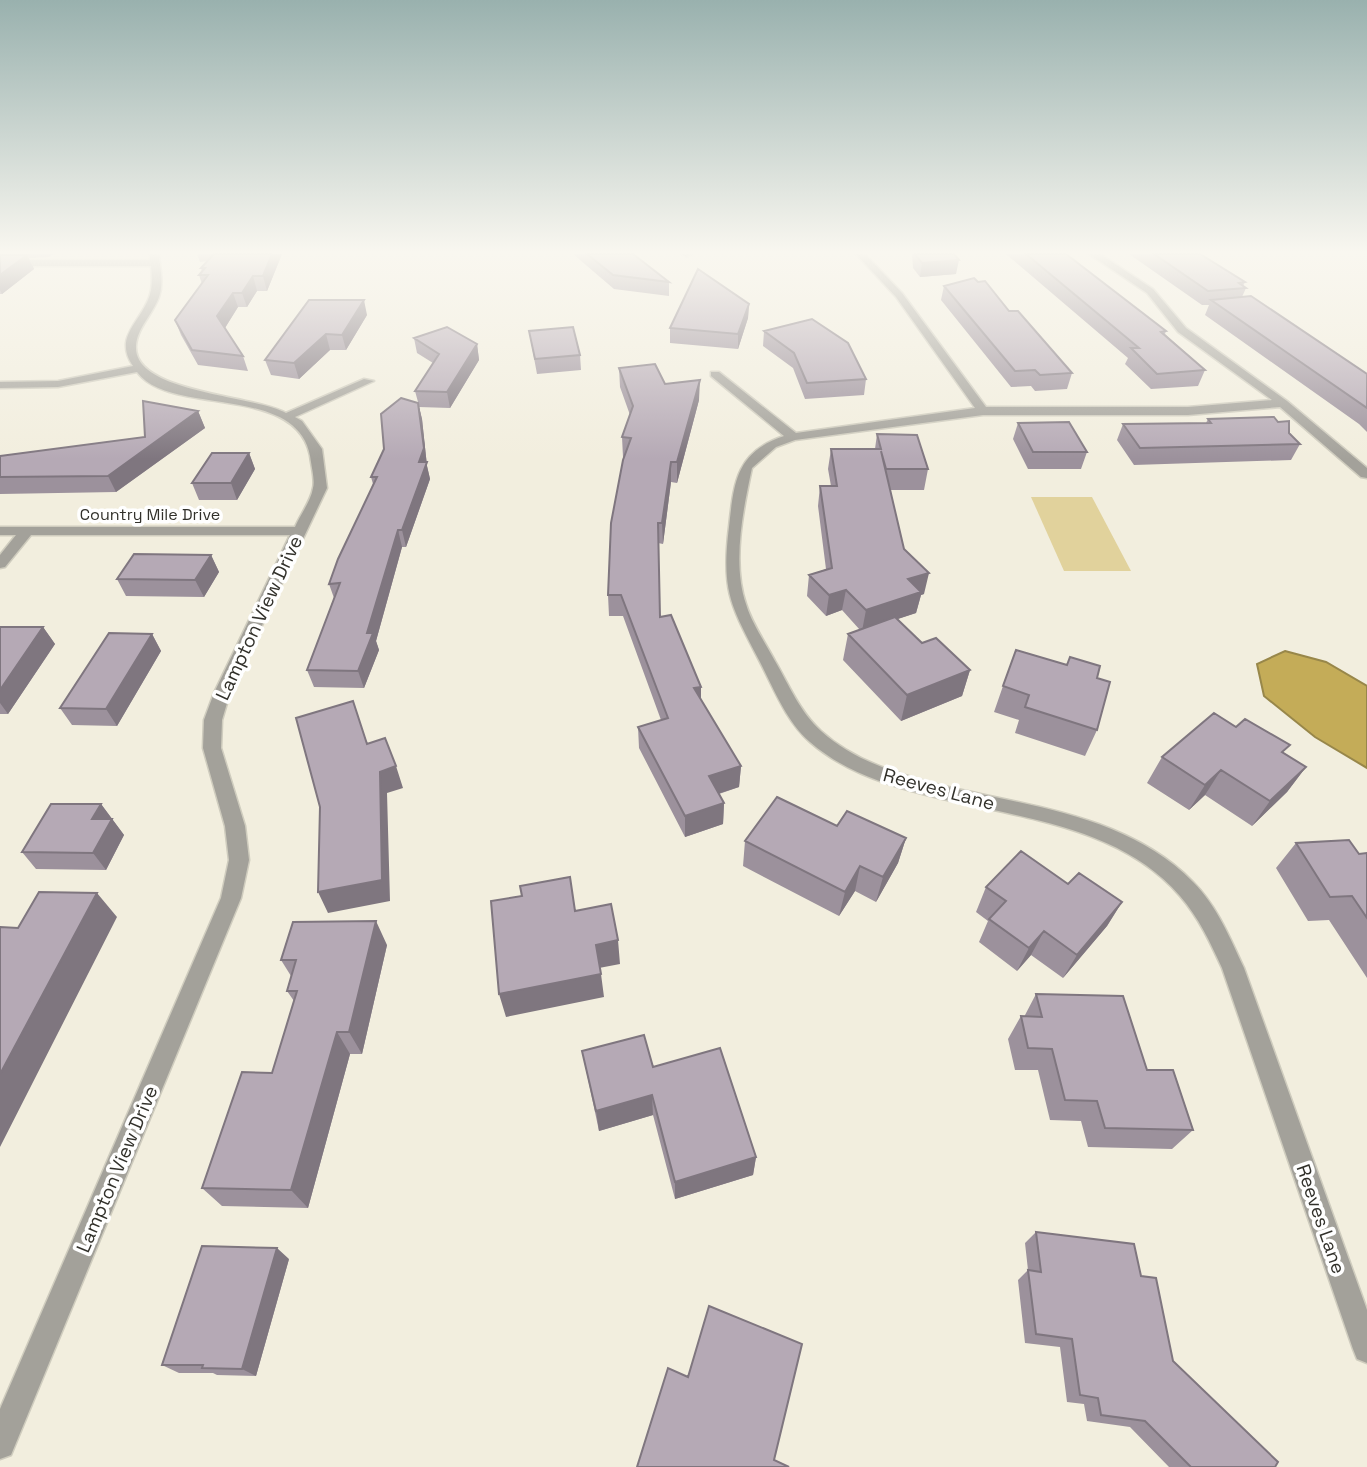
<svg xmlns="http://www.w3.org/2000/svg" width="1367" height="1467" font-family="'Space Grotesk',sans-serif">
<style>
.green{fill:#e1d29c}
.water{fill:#c4ac58;stroke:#98874a;stroke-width:2}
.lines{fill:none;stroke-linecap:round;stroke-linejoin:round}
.street-casing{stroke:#cfccbe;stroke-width:3}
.street{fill:#a3a19a;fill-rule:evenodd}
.wall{fill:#9c919c}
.shaded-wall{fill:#7f767f}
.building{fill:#b5a9b5;stroke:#7f767f;stroke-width:2}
.labels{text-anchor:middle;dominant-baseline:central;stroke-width:7;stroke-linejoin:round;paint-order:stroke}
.far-street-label{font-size:16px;fill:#32312b;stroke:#fff}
.street-label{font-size:19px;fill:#32312b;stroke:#fff}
</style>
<rect width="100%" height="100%" fill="#f2eede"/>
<path class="green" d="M1031 497H1092L1131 571H1064Z"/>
<path class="water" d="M1285 651 1326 662 1367 686V768L1315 737 1264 696 1257 664Z"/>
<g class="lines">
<defs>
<path id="street" d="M150 254H159C160 268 164 283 159 297 153 314 137 328 136 346 133 393 254 395 286 413L364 379 374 381 295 417 302 421 322 449 327 488 230 693 222 720 221 748 245 826 249 860 241 898 11 1455 0 1459V1409L221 898 229 860 225 826 203 748 204 720 214 693 290 535H31L5 567 0 568V555L16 535H0V527H295C300 515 311 501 313 488 315 481 312 469 311 462 303 381 170 418 137 372L58 387 0 388V382L58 381 133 366C114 338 138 324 148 300 153 289 152 277 151 266H0V260H150Z
M681 254H692L687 257Z
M856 254H865L902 293 986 407H1188L1272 400 1178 332 1147 293 1089 254H1100L1153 289 1186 328 1287 401 1367 468V478L1361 477 1280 407 1188 415H983L795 440 776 447 752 468C743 510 732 563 746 604 752 624 765 642 775 661 789 685 800 712 821 731 854 761 898 774 940 785 1027 806 1128 815 1193 882 1217 906 1230 938 1244 968L1367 1310V1363L1357 1359 1353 1349 1222 968C1210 942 1199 918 1180 896 1117 822 1006 817 919 793 880 783 841 769 810 742 786 721 774 689 760 662 731 606 721 592 729 527 734 482 736 452 784 436L711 376V372H719L796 433 975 408 896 297Z"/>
</defs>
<use href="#street" class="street-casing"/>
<use href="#street" class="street"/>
</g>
<path class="wall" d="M0 254H53L49 257 29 258 34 269 2 294H0Z
M197 254H282L267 291H257L247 307H238L225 328 243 356 248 371 198 365 181 335 175 320 202 284 199 275 202 272 201 268 207 261 200 262Z
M573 254H633L669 282V296L614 289Z
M912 254H954L956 274 920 277 913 268Z
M1006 254H1066L1166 331 1165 334 1205 370 1198 386 1151 389 1125 364 1128 358Z
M1129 254H1200L1245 282 1243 286 1246 288 1242 297 1367 374V432L1359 424 1205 315 1209 305H1202Z
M944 286 1009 311 1072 373 1067 389 1035 391 1031 386 1011 387 941 300Z
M749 304 748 318 738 349 670 343V328Z
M367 315 346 350H330L299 379 271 375 265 360Z
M529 331 580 355 581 370 537 374Z
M764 331 866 379 864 395 805 399 793 368 763 346Z
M414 338 477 344 479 360 450 408 419 407 422 419 427 466 430 479 406 547H402L376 641 379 650 364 688 314 687 307 670 334 598 329 584 373 484 371 477 418 402 415 391 433 363 417 353Z
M619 368 665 384 699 400 677 483 671 482 663 544 658 543 660 617 701 687V700L741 766 739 787 719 794 724 803 723 824 685 837 639 748 638 727 661 720 623 616H609L608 595 624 458 623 457 622 437 630 415 620 387Z
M198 411 205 428 116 492 0 494V456L145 437Z
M1208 419 1289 433 1300 444 1291 460 1134 465 1117 440 1123 424 1206 423Z
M1018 423 1087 452 1081 469H1028L1013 439Z
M877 434 928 469 924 490H890L904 549 924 594 921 595 916 613 897 619 922 643 970 670 962 696 901 721 843 660 848 634 860 630 842 610 826 616 807 596 809 575 826 569 818 506 820 486H831L828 469 831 449H875Z
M249 453 255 469 237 500H199L192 483Z
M211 555 219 572 204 597 126 596 117 579Z
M0 627H43L55 644 8 714H0Z
M152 634 161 651 117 726 72 725 60 708Z
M1070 657 1097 678V730L1085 756 1015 733 1019 720 994 712 1003 686 1067 665Z
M1236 727 1306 767 1287 792 1252 826 1205 795 1189 810 1147 783 1162 757Z
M101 804 124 835 106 870 36 869 22 852Z
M837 826 906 838 898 863 876 902 855 891 839 916 743 866 745 841Z
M1296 843 1359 854 1367 853V978L1329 920 1308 921 1276 868Z
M1068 884 1122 902 1107 926 1063 978 1031 955 1017 971 979 942 988 921 976 912 986 887Z
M387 945 362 1054H350L308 1208 222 1206 202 1188 272 1073 294 1001 287 991 291 976 281 960Z
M1036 994 1147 1070 1193 1130 1172 1149 1088 1147 1081 1121 1050 1120 1038 1070H1015L1008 1039 1021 1016 1024 1017Z
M582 1051 653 1067 756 1157 753 1175 675 1199 653 1115 599 1131Z
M1036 1232 1141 1276 1173 1361 1275 1467H1169L1130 1427 1087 1421 1084 1404 1067 1402 1060 1347 1025 1343 1018 1280 1028 1270 1025 1243Z
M289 1259 256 1376 217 1375 213 1373H179L162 1365Z"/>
<path class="shaded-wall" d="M272 254H282L267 291 263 276Z
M27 255 34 269 2 294 0 290V275Z
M959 260 956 274 920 277 922 263Z
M253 276 257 291 247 307 242 293Z
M233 293 238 307 223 331 217 316Z
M364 300 367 315 346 350 342 335Z
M749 304 748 318 738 349V334Z
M326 334 330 350 299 379 294 363Z
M477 344 479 360 450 408 447 392Z
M700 380 699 400 677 483V462Z
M418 403 422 419 427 466 430 479 406 547 402 530 419 462Z
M198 411 205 428 116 492 108 476Z
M249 453 255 469 237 500 231 483Z
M671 462V482L663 544 662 523Z
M398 530 402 547 376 641 379 650 364 688 358 671 367 633Z
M211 555 219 572 204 597 195 580Z
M929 573 924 594 921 595 916 613 862 631 866 610 908 579Z
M846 590 842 610 826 616 829 595Z
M43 627 55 644 8 714 0 703V690Z
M152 634 161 651 117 726 106 709Z
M970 670 962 696 901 721 907 695Z
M701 687V708L694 688Z
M396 766 403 788 387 793 390 901 328 913 318 892 380 772Z
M741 766 739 787 708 797 709 776Z
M1306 767 1287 792 1252 826 1270 801Z
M1221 770 1205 795 1189 810 1205 785Z
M724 803 723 824 685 837V816Z
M101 804 124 835 106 870 93 853 92 819Z
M906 838 898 863 876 902 883 877Z
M860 866 855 891 839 916 845 892Z
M97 893 117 917 0 1147V1074Z
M1122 902 1107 926 1063 978 1077 955Z
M376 921 387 945 362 1054 349 1032Z
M1044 931 1031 955 1017 971 1029 948Z
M618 940 620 964 599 968 596 945Z
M601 974 604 997 506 1017 499 994Z
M337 1032 350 1054 308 1208 291 1190Z
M652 1095 653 1115 599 1131 596 1111Z
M756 1157 753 1175 675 1199V1182Z
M277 1248 289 1259 256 1376 242 1369Z"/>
<path class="building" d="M214 254H272L263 276H253L242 293H233L217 316 243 356 192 350 175 320 208 275H199L205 268H201Z
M587 254H633L669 282 613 275Z
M915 254H954L959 260 922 263Z
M1026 254H1066L1166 331 1161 332 1205 370 1157 374 1131 348H1139Z
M1154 254H1200L1245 282 1239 283 1246 288 1208 291Z
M0 255H27L0 275Z
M698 269 749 304 738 334 670 328Z
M974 278 978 282 985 281 1009 311H1018L1072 373 1040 375 1035 370 1015 371 944 286Z
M1251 296 1367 374V408L1211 300Z
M309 300H364L342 335 326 334 294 363 265 360Z
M812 319 848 343 866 379 807 383 794 353 764 331Z
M447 327 477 344 447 392 415 391 439 354 414 338Z
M573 327 580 355 535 359 529 331Z
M655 364 665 384 700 380 677 462H671L662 523H658L660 617 671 615 701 687 694 688 741 766 709 776 724 803 685 816 638 727 668 718 621 595H608L611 523 623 460 631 438 622 437 633 406 619 368Z
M401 398 418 403 424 448 419 462H427L402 530H398L367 633H373L358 671 307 670 340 583 329 584 338 559 377 477H371L384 449 381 414Z
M143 401 198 411 108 476 0 477V456L145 437Z
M1274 417 1278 422 1289 421V433L1300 444 1140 448 1123 424 1211 423 1208 419Z
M1069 422 1087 452H1033L1018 423Z
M877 434 917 435 928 469H886L881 451 904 549 929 573 908 579 921 592 866 610 846 590 829 595 809 575 832 568 820 486H837L831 449H881Z
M212 453H249L231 483H192Z
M134 554 211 555 195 580 117 579Z
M895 617 922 643 936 638 970 670 907 695 848 634Z
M0 627H43L0 690Z
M109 633 152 634 106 709 60 708Z
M1016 650 1067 665 1070 657 1100 666 1097 678 1110 682 1097 730 1025 707 1029 695 1003 686Z
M353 701 367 744 385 738 396 766 380 772 382 880 318 892 320 807 296 718Z
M1214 713 1236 727 1245 719 1290 745 1282 752 1306 767 1270 801 1221 770 1205 785 1162 757Z
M777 797 837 826 847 811 906 838 883 877 860 866 845 892 745 841Z
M51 804H101L92 819H112L93 853 22 852Z
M1349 840 1359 854 1367 853V918L1352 896 1330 897 1296 843Z
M1021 851 1068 884 1079 873 1122 902 1077 955 1044 931 1029 948 989 919 1006 901 986 887Z
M570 877 575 911 611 904 618 940 596 945 601 974 499 994 491 901 522 896 520 886Z
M39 892 97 893 0 1074V927L18 928Z
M376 921 349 1032H337L291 1190 202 1188 242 1072 272 1073 297 991H287L296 960H281L293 922Z
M1036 994 1123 996 1147 1070H1173L1193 1130 1105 1128 1097 1101 1065 1100 1052 1049 1028 1048 1021 1016 1042 1017Z
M644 1035 653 1067 720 1048 756 1157 675 1182 652 1095 596 1111 582 1051Z
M1036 1232 1134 1244 1141 1276 1156 1278 1173 1361 1278 1462 1275 1467H1191L1145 1421 1101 1415 1098 1398 1080 1395 1072 1339 1036 1334 1028 1270 1041 1272Z
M202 1246 277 1248 242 1369 202 1368 203 1365H162Z
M709 1306 802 1344 774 1460 789 1467H637L668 1368 688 1377Z"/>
<linearGradient id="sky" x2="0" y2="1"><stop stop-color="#99b1ae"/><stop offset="0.55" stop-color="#f9f7f0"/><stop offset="1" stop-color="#f9f7f0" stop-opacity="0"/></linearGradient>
<rect width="1367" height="459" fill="url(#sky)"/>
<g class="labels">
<g class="far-street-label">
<text x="150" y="514">Country Mile Drive</text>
</g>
<g class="street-label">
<text transform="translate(259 618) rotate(-65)">Lampton View Drive</text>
<text transform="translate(939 789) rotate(15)">Reeves Lane</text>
<text transform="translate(117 1169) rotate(-67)">Lampton View Drive</text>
<text transform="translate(1321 1219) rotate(71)">Reeves Lane</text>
</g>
</g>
</svg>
